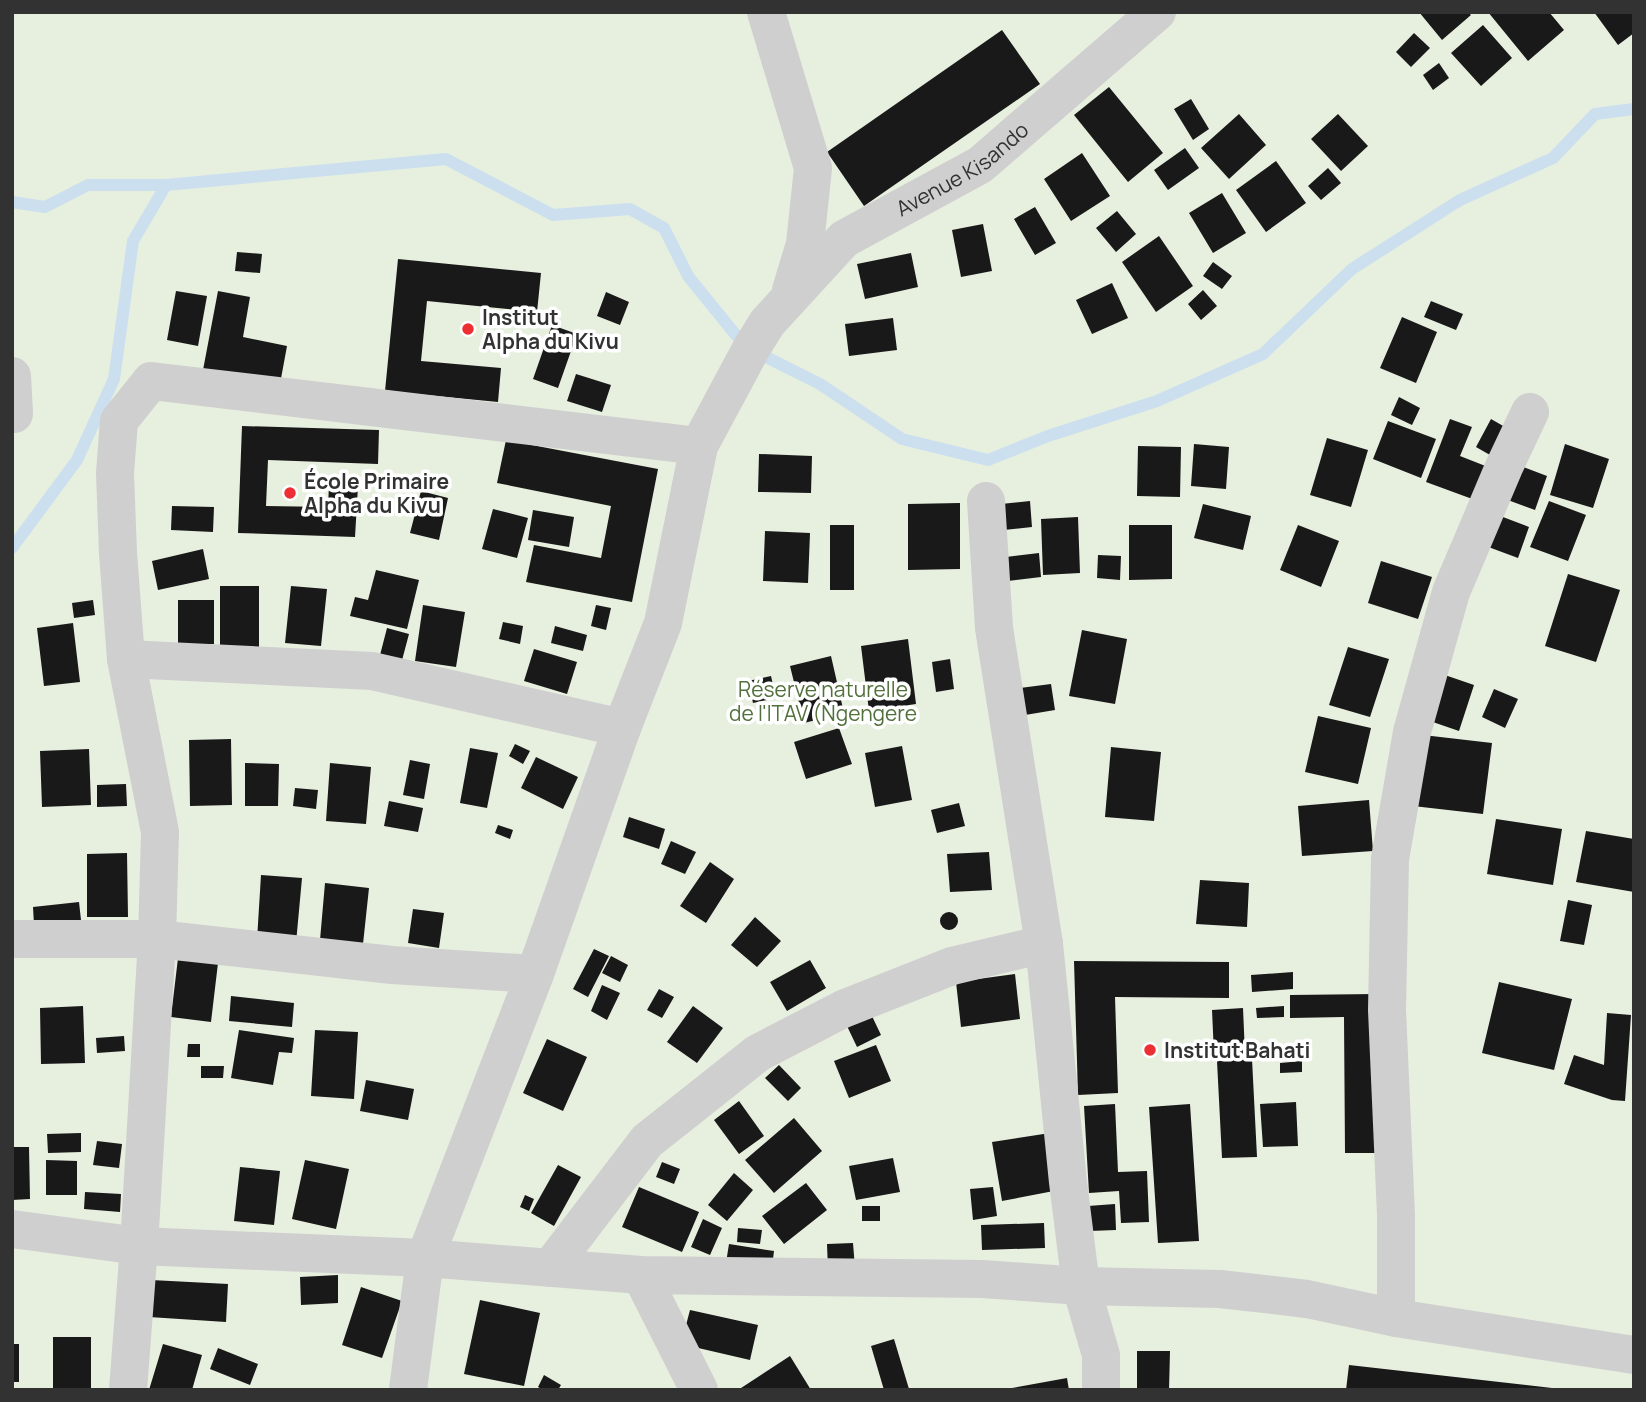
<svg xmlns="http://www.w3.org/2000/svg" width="1646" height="1402" font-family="Manrope,sans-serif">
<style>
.green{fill:#e7efdf}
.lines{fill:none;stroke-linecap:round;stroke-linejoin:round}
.stream{stroke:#cbdfef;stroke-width:12}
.building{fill:#191919}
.minor{stroke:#cfcfcf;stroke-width:38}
.tertiary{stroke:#cfcfcf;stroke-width:38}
.poi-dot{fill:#ed2f33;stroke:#fff;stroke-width:2.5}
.labels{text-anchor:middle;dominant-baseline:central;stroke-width:7;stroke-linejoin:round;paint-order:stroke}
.street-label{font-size:21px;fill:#323232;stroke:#fff}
.poi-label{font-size:21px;font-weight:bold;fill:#323232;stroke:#fff;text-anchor:start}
.park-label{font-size:21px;fill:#52703c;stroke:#fff}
</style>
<rect width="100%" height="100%" fill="#fff"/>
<path class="green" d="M12 12H1634V1390H12Z"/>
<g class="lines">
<path class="stream" d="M12 202 45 207 88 185H166L446 159 553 215 630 209 664 228 688 276 735 334 750 349 820 384 902 439 988 460 1048 436 1157 401 1263 354 1352 269 1460 200 1553 158 1595 114 1634 109
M12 548 77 460 114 379 133 241 166 185"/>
</g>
<path class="building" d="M1419 12H1468L1471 15 1442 40Z
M1488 12H1549L1564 30 1528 61Z
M1594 12H1634V33L1618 45Z
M1483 25 1512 58 1481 86 1451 53Z
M1002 30 1040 84 864 206 827 152Z
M1414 33 1430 48 1411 67 1396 52Z
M1439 63 1449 78 1433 90 1423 75Z
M1109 87 1163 153 1128 182 1074 115Z
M1191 99 1209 129 1193 140 1174 109Z
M1239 114 1266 145 1229 179 1201 148Z
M1338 114 1368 146 1341 171 1311 139Z
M1185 148 1199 168 1168 190 1154 170Z
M1082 153 1110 196 1071 221 1044 179Z
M1276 161 1306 203 1266 232 1236 190Z
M1328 168 1341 183 1321 200 1308 186Z
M1222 193 1246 233 1213 253 1189 213Z
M1035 207 1056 243 1035 255 1014 219Z
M1117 211 1136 234 1116 252 1096 228Z
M983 224 992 271 961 277 952 230Z
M1159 236 1193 286 1156 312 1122 262Z
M237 252 262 254 260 273 235 271Z
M911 253 918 287 865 299 857 264Z
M398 259 541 273 537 312 427 301 421 361 501 368 498 402 385 391Z
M1213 262 1232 276 1222 289 1203 276Z
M1112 283 1128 318 1092 334 1076 300Z
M1203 290 1217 306 1201 320 1188 304Z
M176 291 207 296 198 346 167 340Z
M218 291 250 297 243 337 287 346 280 384 203 370Z
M606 292 629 302 620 325 597 316Z
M1431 301 1463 314 1456 330 1424 317Z
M1402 317 1437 332 1416 383 1380 368Z
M893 318 897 350 849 356 845 324Z
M552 325 577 334 558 388 533 379Z
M576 374 611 385 602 412 567 401Z
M1399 397 1420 408 1412 425 1391 415Z
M1450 419 1472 427 1460 456 1488 467 1475 500 1426 482Z
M1491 419 1512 431 1497 459 1476 447Z
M1388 421 1436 439 1421 478 1373 459Z
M242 426 379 430 378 464 268 460 266 506 328 507 329 485 358 486 355 537 238 533Z
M1327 438 1368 450 1351 507 1310 495Z
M506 440 658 469 632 602 526 582 534 545 601 558 611 506 497 483Z
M1194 444 1229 447 1226 489 1191 486Z
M1565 444 1609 459 1593 508 1550 495Z
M1138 446 1181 447 1180 497 1137 496Z
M759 454 812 456 811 493 758 492Z
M1510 462 1547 476 1535 510 1497 496Z
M421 491 448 498 439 540 410 533Z
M1030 501 1032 527 1004 530 1001 504Z
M1549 501 1586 515 1568 561 1530 547Z
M960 503V569L908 570V504Z
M1203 504 1251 516 1243 550 1194 538Z
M172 506 214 507 213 532 171 530Z
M493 509 528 518 517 558 482 549Z
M533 510 574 517 569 547 528 540Z
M1495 514 1529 527 1518 558 1483 545Z
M1078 517 1080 573 1043 575 1041 519Z
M830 525H854V590H830Z
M1129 525H1172V579L1129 580Z
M1298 525 1339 541 1321 587 1280 570Z
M765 531 810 533 808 583 763 581Z
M203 549 209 579 158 590 152 561Z
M1039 553 1041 577 1008 581 1006 557Z
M1098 555 1121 556 1120 580 1097 578Z
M1381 561 1432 577 1418 619 1368 603Z
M376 570 419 580 407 629 350 616 355 597 368 600Z
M1568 574 1620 590 1596 662 1545 646Z
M220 586H259V647L220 648Z
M291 586 327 589 321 646 285 643Z
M93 600 95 615 74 618 72 603Z
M178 600H214V644H178Z
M423 605 465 612 456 667 415 661Z
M596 605 611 608 606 630 591 626Z
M503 622 523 626 520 644 499 639Z
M73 623 80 682 44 686 37 628Z
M555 626 587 635 583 651 551 643Z
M387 628 409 634 401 664 379 659Z
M1082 630 1127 639 1115 704 1069 696Z
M908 639 916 704 869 711 861 646Z
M1348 647 1389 659 1370 717 1329 705Z
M534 649 577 662 567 694 524 681Z
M831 656 844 713 804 723 790 666Z
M950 659 954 689 936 692 932 662Z
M1439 673 1474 685 1459 731 1424 719Z
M771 676 776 698 753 703 748 681Z
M1051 684 1055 710 1025 715 1020 688Z
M1494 689 1518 699 1505 728 1482 717Z
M1318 716 1371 728 1358 784 1305 772Z
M839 728 852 764 806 779 794 742Z
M1423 735 1492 743 1483 814 1413 806Z
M231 739 232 805 190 806 189 740Z
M515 744 530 751 523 764 509 756Z
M902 746 912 800 875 807 865 753Z
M1111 747 1161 752 1154 821 1105 817Z
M470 748 498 753 487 808 460 803Z
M89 749 91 805 42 807 40 751Z
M536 757 578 777 563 809 521 788Z
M410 760 430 764 424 799 403 795Z
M245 763 279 764 278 806H245Z
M330 763 371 767 366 824 326 821Z
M126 784 127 806 97 807V785Z
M295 788 318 790 316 809 293 806Z
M1369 800 1373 851 1302 856 1298 806Z
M389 801 423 808 418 832 384 826Z
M959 803 965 826 937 833 931 810Z
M629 817 665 829 659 849 623 837Z
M1496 819 1562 829 1553 885 1487 874Z
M498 825 513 830 510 839 495 833Z
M1586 831 1634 839V892L1576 882Z
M671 841 696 852 685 874 661 864Z
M989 852 992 890 950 892 947 854Z
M127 853 128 917H87V854Z
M710 862 734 879 706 923 680 906Z
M261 875 302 878 296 943 257 940Z
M1200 880 1249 883 1247 927 1196 924Z
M325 883 369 888 363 944 320 940Z
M1568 900 1592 905 1584 945 1560 941Z
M79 902 81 920 34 925 33 907Z
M413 909 444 913 439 948 408 943Z
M940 921a9 9 0 1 1 18 0a9 9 0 1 1-18 0Z
M755 917 781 941 757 967 731 945Z
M594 949 609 956 588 997 573 989Z
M611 956 628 965 620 982 602 973Z
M178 958 218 963 211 1022 171 1017Z
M810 960 826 988 787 1011 770 982Z
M1074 961 1229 962V998L1115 997 1118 1093 1078 1095Z
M1293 972V989L1252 992 1251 975Z
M1015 974 1020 1019 961 1027 956 982Z
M1499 982 1572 999 1554 1070 1482 1053Z
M602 985 620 993 607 1020 591 1011Z
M659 989 674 997 662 1018 647 1010Z
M1376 994 1377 1153H1345L1344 1017 1290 1018V995Z
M231 996 294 1003 292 1027 229 1021Z
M83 1006 85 1063 41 1064 40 1008Z
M693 1006 723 1028 697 1063 667 1042Z
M1284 1006V1017L1257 1018 1256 1008Z
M1243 1008 1245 1054H1214L1212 1010Z
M1607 1013 1631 1015 1625 1101 1612 1100 1564 1084 1574 1055 1604 1065Z
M871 1014 881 1035 857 1047 847 1026Z
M239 1030 294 1038 292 1053 279 1052 273 1085 231 1078Z
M315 1030 358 1032 354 1099 311 1096Z
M124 1036 125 1051 97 1053 96 1038Z
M547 1039 587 1057 563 1111 523 1093Z
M188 1044H200V1057H187Z
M876 1045 891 1081 849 1098 834 1061Z
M1252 1059 1257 1157 1222 1158 1217 1061Z
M1302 1061V1072L1280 1073V1063Z
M779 1065 801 1088 788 1101 765 1078Z
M201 1066H224L223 1078H201Z
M366 1080 414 1089 408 1120 360 1111Z
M739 1101 764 1136 739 1154 714 1120Z
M1296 1102 1298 1146 1263 1147 1260 1104Z
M1115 1104 1118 1172 1147 1171 1149 1222 1121 1223 1119 1191 1089 1193 1084 1106Z
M1190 1104 1199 1241 1158 1243 1149 1107Z
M794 1118 822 1151 774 1193 745 1160Z
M81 1133V1152L48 1153 47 1134Z
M1050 1133 1059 1190 1002 1201 992 1142Z
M97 1141 122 1144 119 1168 93 1165Z
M12 1147H29L30 1199 12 1200Z
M893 1158 900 1192 856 1200 849 1166Z
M46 1160 77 1161V1195H46Z
M305 1160 349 1169 336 1229 292 1219Z
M662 1162 680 1169 674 1184 656 1177Z
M558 1165 581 1177 554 1226 531 1213Z
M240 1167 280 1171 274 1225 234 1221Z
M734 1173 753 1190 727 1221 708 1205Z
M806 1183 827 1210 784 1244 762 1216Z
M639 1187 699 1212 682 1252 622 1227Z
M993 1187 997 1216 973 1220 970 1189Z
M85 1192 121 1194 120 1212 84 1209Z
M525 1195 534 1199 529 1211 520 1207Z
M1115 1204 1116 1230 1090 1231 1088 1206Z
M862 1206H880V1221H862Z
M703 1219 722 1228 710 1255 691 1247Z
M1044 1223 1045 1248 982 1250 981 1225Z
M738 1228 762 1230 760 1244 737 1242Z
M853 1243 855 1268 828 1270 827 1244Z
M729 1244 774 1251 771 1275 725 1269Z
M338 1275V1303L301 1305 300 1277Z
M151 1280 228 1284 226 1322 149 1317Z
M361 1287 402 1301 382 1358 342 1345Z
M480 1300 540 1313 524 1386 464 1374Z
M690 1310 758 1325 750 1360 681 1344Z
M53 1337H91V1390H53Z
M894 1339 909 1389 907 1390H884L871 1346Z
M12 1344H19V1382H12Z
M163 1344 202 1355 192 1390H149Z
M218 1348 258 1364 250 1385 210 1369Z
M1137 1351H1170L1169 1390H1137Z
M790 1356 811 1390H738Z
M1349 1365 1552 1388V1390H1346Z
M544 1375 561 1385 558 1390H543L538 1387Z
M1067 1378 1069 1390H1012V1388Z"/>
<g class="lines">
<g class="minor">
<path d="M766 12 813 168 805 244 791 290"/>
<path d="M12 376 14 414"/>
<path d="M986 501 994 628 1044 944 1068 1182 1081 1286 1101 1355V1390"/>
<path d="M126 659 372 671 622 728"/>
<path d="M12 939H157L392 965 535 974"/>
<path d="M550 1268 647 1141 758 1053 843 1009 952 966 1044 944"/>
<path d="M641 1275 699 1390"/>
<path d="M1396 1318V1215L1387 1010 1390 859 1412 732 1451 592 1504 467 1530 412"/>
<path d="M128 1390 139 1246 157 939 160 832 126 659 118 553 115 473 119 421 151 381 699 446"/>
<path id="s1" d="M408 1390 425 1258 535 974 622 728 663 623 699 446 751 349 767 323 844 239 980 165 1157 12"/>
</g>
<path class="tertiary" d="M12 1229 139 1246 425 1258 641 1275 982 1279 1081 1286 1220 1289 1307 1299 1396 1318 1634 1355"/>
</g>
<g class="poi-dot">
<circle cx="468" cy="329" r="7"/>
<circle cx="290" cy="493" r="7"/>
<circle cx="1150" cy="1050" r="7"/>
</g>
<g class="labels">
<g class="street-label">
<text stroke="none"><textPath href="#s1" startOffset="1384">Avenue Kisando</textPath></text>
</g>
<g class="poi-label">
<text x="482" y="317">Institut<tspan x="482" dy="24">Alpha du Kivu</tspan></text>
<text x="304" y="481">École Primaire<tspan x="304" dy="24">Alpha du Kivu</tspan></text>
<text x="1164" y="1050">Institut Bahati</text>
</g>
<g class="park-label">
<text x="823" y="689">Réserve naturelle<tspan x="823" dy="24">de l'ITAV (Ngengere</tspan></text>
</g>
</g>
<rect width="1646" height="1402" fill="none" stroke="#323232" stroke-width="28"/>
</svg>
